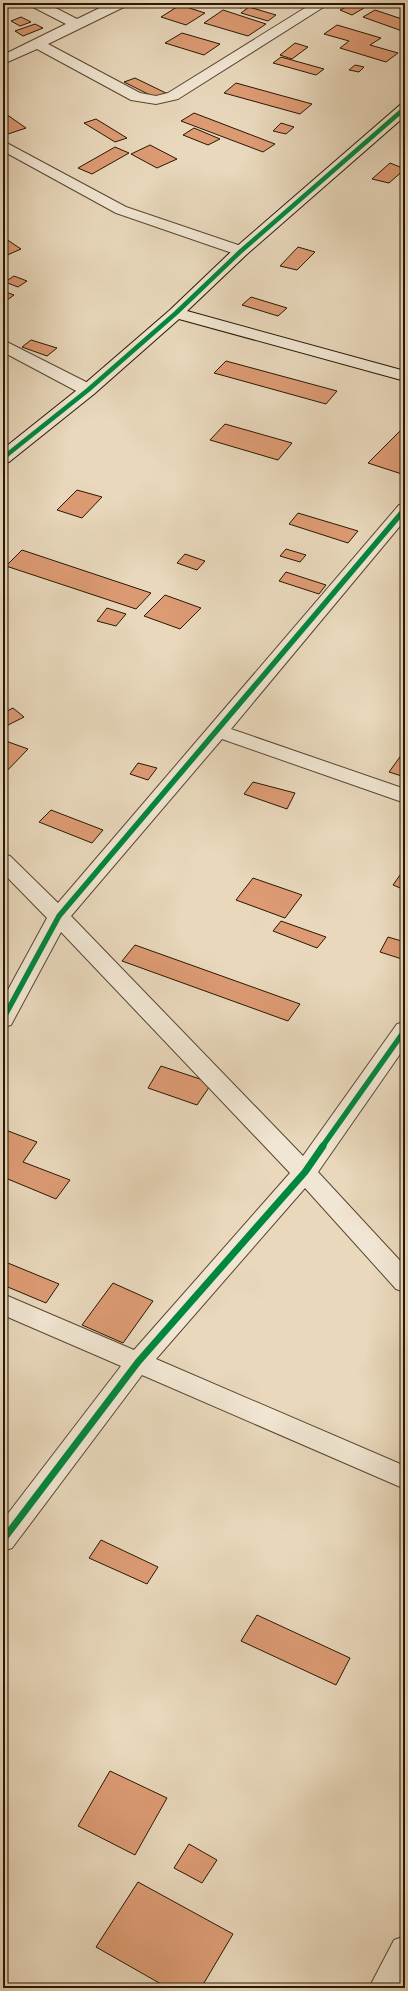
<svg xmlns="http://www.w3.org/2000/svg" width="408" height="1991" font-family="'EB Garamond',serif">
<style>
.building{fill:#dd9b74;stroke:#281700}
.lines{fill:none;stroke-linecap:round;stroke-linejoin:round}
.street-casing{stroke:#58472f;stroke-width:2}
.secondary-casing{stroke:#281700;stroke-width:2}
.street{fill:#f1e6d3;fill-rule:evenodd}
.secondary{fill:#f1e6d3;fill-rule:evenodd}
.cycleway-far2-casing{stroke:#f1e6d3;stroke-width:6}
.cycleway-far1-casing{stroke:#f1e6d3;stroke-width:8}
.cycleway-casing{stroke:#f1e6d3;stroke-width:10}
.cycleway-far2{stroke:#00873e;stroke-width:4.5}
.cycleway-far1{stroke:#00873e;stroke-width:5.5}
.cycleway{stroke:#00873e;stroke-width:7}
</style>
<rect width="100%" height="100%" fill="#e9d8bc"/>
<filter id="stains"><feTurbulence type="fractalNoise" baseFrequency=".005" numOctaves="4"/><feColorMatrix values="0 0 0 0 .2 0 0 0 0 .09 0 0 0 0 .02 0 0 0 .5 -.17"/></filter>
<radialGradient id="worn" r=".72"><stop offset=".6" stop-color="#630" stop-opacity="0"/><stop offset="1" stop-color="#630" stop-opacity=".3"/></radialGradient>
<path class="building" d="M222 3H249L241 8Z
M352 4 364 8 352 15 340 10Z
M180 5 205 13 186 25 161 17Z
M249 7 276 15 268 21 241 13Z
M223 10 266 24 248 36 204 23Z
M375 10 405 20V32L363 17Z
M21 17 31 22 20 26 11 21Z
M35 24 43 28 23 36 15 31Z
M337 25 381 38 370 45 398 53 386 62 340 48 349 41 324 34Z
M182 33 220 44 204 55 165 43Z
M295 43 308 47 292 59 280 55Z
M281 57 324 69 316 75 273 63Z
M355 65 364 67 359 72 349 70Z
M135 78 168 94 158 99 124 82Z
M236 83 312 104 300 114 224 93Z
M3 112 26 128 8 134 3 130Z
M194 113 275 144 263 152 181 121Z
M96 119 127 138 115 142 84 123Z
M281 123 294 127 286 134 273 131Z
M194 128 220 139 208 145 183 135Z
M150 145 177 159 157 168 131 154Z
M115 147 129 153 92 174 78 168Z
M390 163 405 169 389 183 372 179Z
M3 237 21 249 5 256 3 254Z
M298 247 315 252 297 270 280 266Z
M14 276 27 281 18 287 5 282Z
M3 291 14 295 3 303Z
M251 297 287 308 278 316 242 305Z
M31 340 57 348 47 356 22 347Z
M226 361 337 391 326 404 214 373Z
M225 424 292 443 278 460 210 440Z
M403 428 405 429V475L368 463Z
M77 490 102 497 82 518 57 510Z
M298 513 358 531 348 543 289 524Z
M286 549 306 555 300 562 280 556Z
M22 550 151 593 136 609 6 566Z
M185 554 205 561 197 570 177 563Z
M286 572 326 585 319 594 279 581Z
M165 595 201 608 180 629 144 616Z
M107 608 126 614 116 626 97 621Z
M13 708 24 717 6 726 3 723V713Z
M3 740 28 749 3 775Z
M405 750V777L389 772Z
M138 763 157 768 148 780 130 774Z
M253 782 295 793 287 809 244 794Z
M51 810 103 830 92 843 39 822Z
M405 868V890L393 885Z
M253 878 302 895 285 918 236 900Z
M281 921 326 937 317 948 273 931Z
M388 937 405 942V960L380 952Z
M135 945 300 1004 288 1021 122 961Z
M161 1066 212 1083 197 1105 148 1088Z
M3 1129 37 1142 23 1162 70 1180 56 1199 3 1177Z
M3 1261 59 1284 46 1303 3 1285Z
M113 1283 153 1301 123 1343 82 1325Z
M101 1540 158 1567 147 1584 89 1558Z
M257 1615 350 1658 336 1685 241 1641Z
M110 1771 167 1798 135 1855 78 1826Z
M189 1844 217 1860 202 1883 174 1868Z
M138 1882 233 1934 201 1988H168L96 1947Z"/>
<g class="lines">
<defs>
<path id="street" d="M29 3H46L77 19 110 3H128L126 6 48 44 140 93 156 96 168 93 313 3H330L178 99 156 104 131 100 37 49 3 64V55L66 24 31 6Z
M3 141 126 207 247 248 249 251 247 254H235L116 213 3 151Z
M3 340 94 386 96 390 94 394 88 395 82 394 3 352Z
M405 504V520L231 729 405 789V803L222 739 71 916 303 1156 397 1024 405 1022V1047L318 1172 405 1266V1292L396 1289 305 1188 156 1359 405 1466V1489L142 1375 12 1548 3 1551V1520L121 1366 3 1315V1294L134 1350 290 1173 61 932 11 1025 3 1027V999L47 918 3 873V854L10 856 58 903 399 505Z
M405 1936V1980L400 1988H369L394 1940Z"/>
<path id="secondary" d="M405 104V116L247 254 187 311 405 371V381L179 319 94 394 9 462 3 463V449L82 386 170 310 235 248 400 105Z"/>
</defs>
<use href="#street" class="street-casing"/>
<use href="#secondary" class="secondary-casing"/>
<use href="#street" class="street"/>
<use href="#secondary" class="secondary"/>
<defs>
<path id="cycleway-far2" d="M3 458 88 390 176 313 241 251 405 108"/>
<path id="cycleway-far1" d="M3 1019 59 916 405 509
M322 1147 405 1030"/>
<path id="cycleway" d="M3 1540 138 1362 305 1172 323 1146"/>
</defs>
<use href="#cycleway-far2" class="cycleway-far2-casing"/>
<use href="#cycleway-far1" class="cycleway-far1-casing"/>
<use href="#cycleway" class="cycleway-casing"/>
<use href="#cycleway-far2" class="cycleway-far2"/>
<use href="#cycleway-far1" class="cycleway-far1"/>
<use href="#cycleway" class="cycleway"/>
</g>
<rect width="408" height="1991" fill="none" stroke="#e9d8bc" stroke-width="16"/>
<rect x="4" y="4" width="400" height="1983" fill="none" stroke="#281700" stroke-width="2"/>
<rect x="8" y="8" width="392" height="1975" fill="none" stroke="#281700"/>
<rect width="100%" height="100%" filter="url(#stains)"/>
<rect width="100%" height="100%" fill="url(#worn)"/>
</svg>
